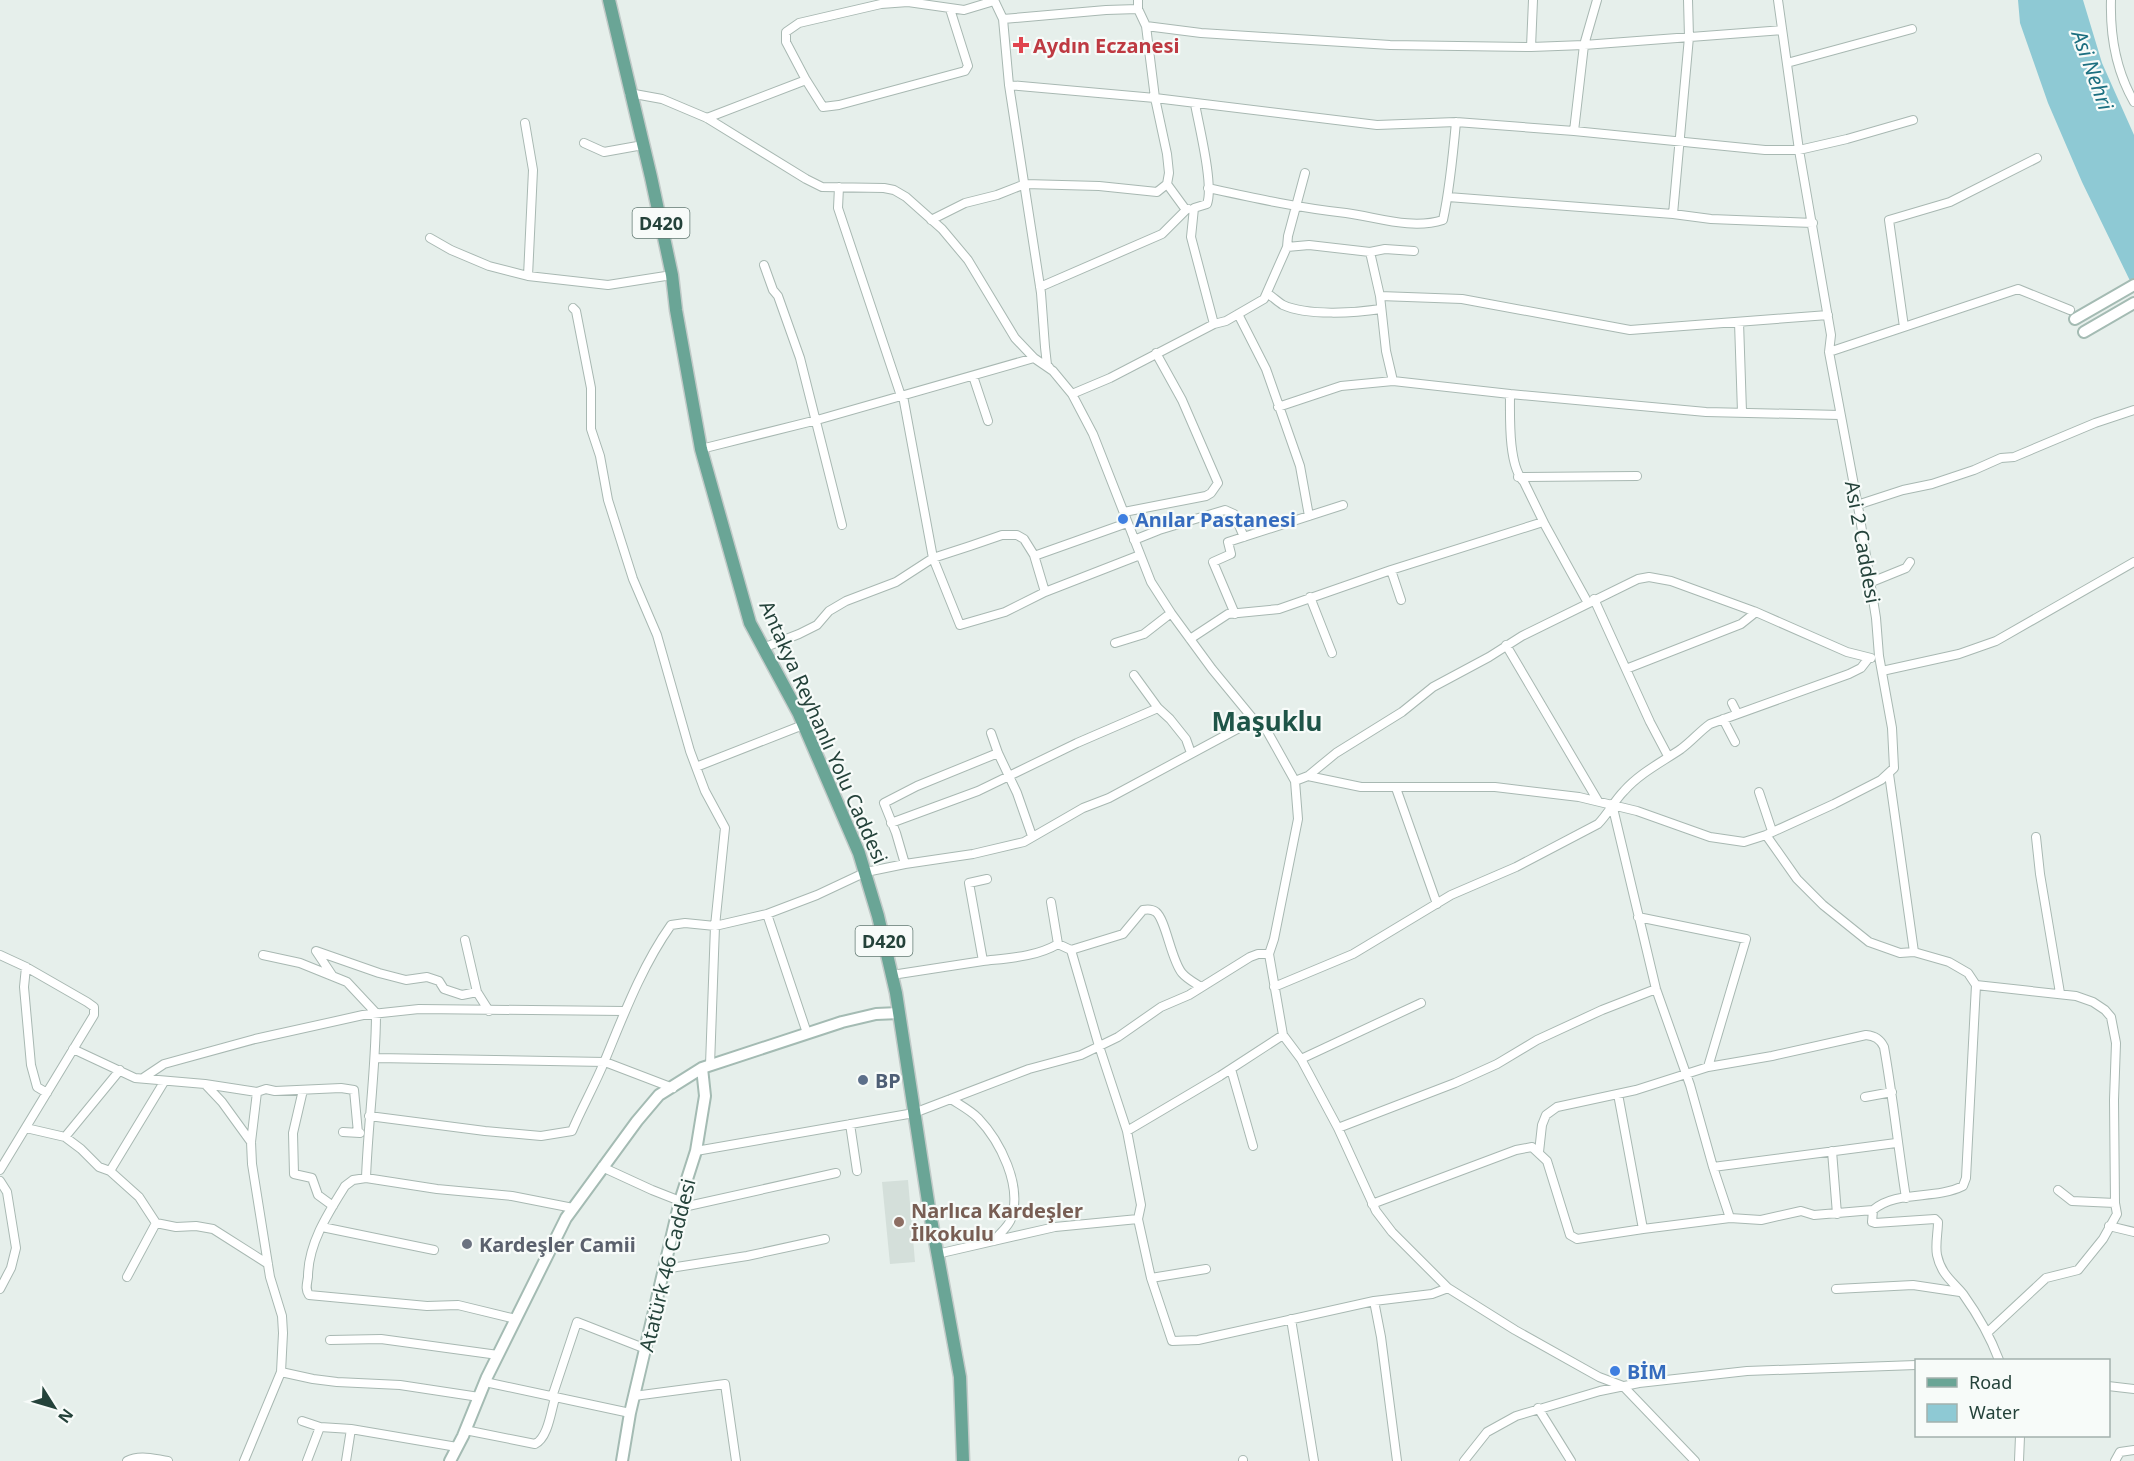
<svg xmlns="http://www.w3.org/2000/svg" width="2134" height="1461" font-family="'Noto Sans',sans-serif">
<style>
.built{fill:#d4dfda}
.water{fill:#8ec9d4}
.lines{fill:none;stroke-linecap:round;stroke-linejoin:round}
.street-casing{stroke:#a8b8b2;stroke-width:10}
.secondary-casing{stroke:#a4bbb3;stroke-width:14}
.primary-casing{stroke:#c2cac8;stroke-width:15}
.street{stroke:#fff;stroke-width:8}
.secondary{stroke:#fff;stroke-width:10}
.primary{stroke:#6aa596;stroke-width:12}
.health-dot{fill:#e0444e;stroke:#f7fbf9;stroke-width:2}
.shop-dot{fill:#3f7fe0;stroke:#f7fbf9;stroke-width:2}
.service-dot{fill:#5c6f8a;stroke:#f7fbf9;stroke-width:2}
.education-dot{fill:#8d6e63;stroke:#f7fbf9;stroke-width:2}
.worship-dot{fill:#6b7280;stroke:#f7fbf9;stroke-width:2}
.labels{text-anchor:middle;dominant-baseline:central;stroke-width:4.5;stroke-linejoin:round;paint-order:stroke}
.shield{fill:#f7fbf9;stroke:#637a73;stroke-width:1.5}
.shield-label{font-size:18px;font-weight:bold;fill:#24423a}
.health-label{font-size:20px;font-weight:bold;fill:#be3a42;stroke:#f7fbf9;text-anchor:start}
.shop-label{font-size:20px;font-weight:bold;fill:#366cbe;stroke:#f7fbf9;text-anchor:start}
.street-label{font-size:20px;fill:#24423a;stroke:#f7fbf9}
.service-label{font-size:20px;font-weight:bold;fill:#4e5e75;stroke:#f7fbf9;text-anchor:start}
.education-label{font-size:20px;font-weight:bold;fill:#785e54;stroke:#f7fbf9;text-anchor:start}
.worship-label{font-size:20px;font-weight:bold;fill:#5b616d;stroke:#f7fbf9;text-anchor:start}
.water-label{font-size:21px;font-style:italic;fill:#1c6f80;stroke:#f7fbf9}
.district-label{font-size:26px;font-weight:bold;fill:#1f5548;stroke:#f7fbf9}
</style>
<rect width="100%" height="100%" fill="#e6efeb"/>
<path class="built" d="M908 1180 915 1262 890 1264 882 1182Z"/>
<path class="water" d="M2018 0H2083L2102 63 2134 135V289L2082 182 2048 103 2020 23Z"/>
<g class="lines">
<defs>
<path id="street" d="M994 0 1003 19 1009 85 1041 293 1045 347 1047 365 1049 367
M1688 0 1689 37 1673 214 1711 219 1813 223
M2111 0C2110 35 2116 71 2134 102
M950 9 968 66 965 71 839 105 823 107 806 80 786 42V32L799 23 881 4 908 2 964 10 994 1
M1003 19 1106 10 1138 9
M1146 26 1201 33 1390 45 1531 47 1584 45 1782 30
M1531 47 1533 0
M1787 63 1912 29
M1009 85 1155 98 1377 125 1456 122 1574 131 1765 150H1799L1847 139 1913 120
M629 93 662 99 707 118 806 179 822 187 884 188 894 190 906 197 942 229 968 260 1015 338 1034 358 1053 371 1072 394 1093 434 1151 582 1171 613 1212 669 1254 720 1267 731 1295 781 1298 819 1274 939 1269 954 1283 1035 1301 1059 1338 1128 1376 1211 1392 1232 1448 1288 1515 1330 1599 1377 1623 1386 1695 1461
M1195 104C1199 126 1214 186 1207 204L1194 208 1191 237 1214 324
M707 118 806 80
M525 123 533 170 528 276
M1574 131 1584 45 1597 0
M584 143 604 152 643 145
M1167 184 1186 210 1188 209
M839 187 838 208 901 396
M1208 188C1254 198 1299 208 1346 213 1377 217 1411 230 1443 220 1450 188 1453 155 1456 122
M1448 197 1673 214
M931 220 965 203 997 195 1025 184 1099 186 1157 192 1167 184 1169 173 1167 154 1155 98 1146 26 1138 9V0
M430 238 451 250 489 266 528 276 608 285 672 275
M1287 247 1288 236 1305 173
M1370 252 1385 249 1414 251
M764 265 773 290 778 296 800 358 842 525
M1040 287 1162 234 1186 210
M1268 294C1273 297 1278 302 1283 305 1307 316 1355 313 1381 309
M1380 296 1462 299 1630 330 1828 315
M573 308 576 311 591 388V429L600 456 608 500 633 579 657 635 690 751 705 791 725 828 715 926 710 1065
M1238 314 1266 369 1300 466 1309 516
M1739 322 1742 412
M1904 327 1889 220 1950 202 2037 158
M1829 352 2018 289 2070 310
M973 376 988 421
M1072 394 1110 378 1214 324 1226 321 1264 299 1287 247 1309 245 1370 252 1380 296 1386 351 1393 381
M1510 394 1706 412 1840 415
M903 396 933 558 960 625 1005 612 1045 592 1140 555
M1278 407 1341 386 1393 381 1510 394C1510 416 1508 466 1524 482L1545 525 1588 603
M701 449 817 420 1034 358
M1518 477 1637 476
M1857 505 1903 490 1932 484 1974 470 2001 458 2014 457 2095 423 2134 410
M1124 512 1206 496 1211 493 1218 483 1182 400 1156 353
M1134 540 1159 530 1225 510 1234 514 1244 537
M1034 555 1045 592
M1391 570 1401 600
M1869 583 1906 568 1910 562
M1310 597 1332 653
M1594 599 1650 722 1668 756
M1235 614 1213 562 1231 554 1228 542 1343 505
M1190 639 1228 614 1279 609 1391 570 1543 522
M1115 643 1144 634 1171 613
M1506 645 1598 801
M763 648 799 634 817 625 829 611 846 601 896 582 933 558 970 546 1002 535H1017L1024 539 1034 555H1037L1127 523
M1626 669 1741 624 1756 612
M1882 671 1959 654 1996 641 2134 562
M1134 675 1158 708 1170 719 1186 739 1191 753
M1732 703 1737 713
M1723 719 1735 742
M991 733 998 753 1017 793 1032 836
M696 767 803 725
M1889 774 1914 952
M1308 776 1336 753 1402 712 1433 687 1489 657 1522 636 1638 579 1649 577 1671 581 1756 612 1847 652 1871 658
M1295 781 1308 776 1361 787H1495L1579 797 1637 811 1710 837 1744 842 1766 835 1834 804 1881 780 1894 768 1892 728 1879 656 1876 618 1859 512 1829 352 1831 335 1799 150 1778 0
M1396 788 1437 904
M1759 792 1772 831
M1612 804 1656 989 1690 1085 1713 1167 1730 1218 1761 1220 1801 1211 1814 1215 1873 1210C1896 1190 1935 1200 1963 1186L1966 1178 1976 985 1968 973 1949 962 1914 952 1900 953 1869 942 1823 905 1797 879 1766 835
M891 823 978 791 1077 743 1158 708
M2036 837 2040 874 2060 993
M905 864 896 833 884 803 917 786 998 753
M987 879 969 883 983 961C1009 958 1036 957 1058 944
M1051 902 1058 944 1071 950 1123 934 1143 910C1148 909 1152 909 1156 912 1166 920 1171 960 1182 973 1187 979 1195 983 1201 987
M767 914 807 1033
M1638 917 1746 939 1708 1067
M465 940 477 992 489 1011
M1071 950 1099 1046 1127 1131
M0 955 26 967 87 1002 94 1007V1015L0 1170
M263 955 300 963 347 982 376 1013C376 1068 368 1123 366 1178
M26 967 24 987 31 1065 37 1087 47 1093
M332 975 316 951 379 973 406 980 427 977 439 981 444 989 462 995 477 992
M892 975 983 961
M1976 985 2076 996 2093 1002 2105 1010 2111 1017 2116 1043 2114 1100 2115 1203
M1274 987 1353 954 1451 895 1516 867 1598 824C1608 814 1614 801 1624 791 1640 773 1662 762 1681 749 1692 741 1700 731 1710 724L1849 674 1861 668 1868 659
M1283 1035 1220 1076 1127 1131 1141 1205 1138 1219 1151 1278 1172 1341 1198 1340 1374 1301 1432 1294 1448 1288
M73 1049 135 1078 205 1084 222 1102 251 1142
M376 1058 605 1062 673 1088
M1301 1059 1421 1003
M1231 1069 1253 1146
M143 1078 164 1064 255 1039 363 1015 419 1009 624 1011
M205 1084 257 1092
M303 1090 293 1133 294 1174 312 1178 318 1195 333 1206
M1618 1094 1643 1229
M1865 1097 1892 1092
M951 1099C960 1105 970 1110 978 1118 1000 1141 1023 1186 1011 1219 1009 1226 999 1234 994 1241
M369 1116 485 1131 541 1136 572 1131C582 1107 595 1085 605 1060 624 1014 642 966 671 925L685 923 715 926 767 914 817 895 866 872 905 864 973 854 1024 842 1083 808 1109 798 1254 720
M850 1124 857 1171
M26 1128 65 1137 81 1149 99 1167 110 1171 139 1197 156 1223 127 1277
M1338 1128 1455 1083 1497 1064 1537 1040 1602 1010 1656 989
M343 1132 360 1133
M65 1137 120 1070
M696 1151 914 1113 1029 1069 1081 1055 1118 1037 1161 1007 1189 995 1250 957 1258 954H1269
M1832 1151 1837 1214
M1539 1152 1542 1125 1546 1115 1557 1107 1636 1090 1708 1067 1772 1056 1866 1035C1875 1036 1880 1039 1884 1047 1893 1097 1898 1147 1906 1198
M602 1167 652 1190 680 1201
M1713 1167 1896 1143
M110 1171 164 1082
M0 1181 7 1192 16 1248 11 1268 0 1289
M1372 1204 1516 1150 1532 1147 1547 1161 1570 1235 1577 1239 1643 1229 1730 1218
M679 1208 836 1173
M1873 1210 1872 1222 1875 1223 1935 1219 1938 1222C1938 1232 1935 1245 1937 1255 1941 1274 1952 1281 1963 1294 1978 1315 1990 1336 1999 1360
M156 1223 176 1227 196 1226 213 1229 268 1264
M2109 1226 2134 1232
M322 1227 434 1250
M937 1254 1055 1227 1138 1219
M664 1269 747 1256 825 1239
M1151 1278 1206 1269
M1836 1289 1913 1285 1960 1292
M1374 1301 1381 1337 1397 1461
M516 1319 458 1305 427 1306 309 1295C305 1289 307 1284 308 1277 308 1244 328 1213 345 1186L353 1180 366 1178 437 1189 512 1196 573 1208
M1291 1319 1314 1461
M1988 1332 2046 1278 2078 1270 2103 1239 2117 1214 2115 1203 2072 1201 2058 1190
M330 1340 381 1339 498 1355
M281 1372 313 1379 337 1382 400 1385 479 1397
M485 1382 630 1413
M2108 1386 2134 1389
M634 1396 725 1384 736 1461
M552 1397 577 1322 646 1349
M1538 1408 1571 1461
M302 1421 320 1427 351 1429 457 1447
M465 1430 535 1444C548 1438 551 1411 555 1398
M1243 1460V1461
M127 1461C140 1454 154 1459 168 1461
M244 1461 281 1372 283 1333 282 1316 270 1277 252 1164 251 1142 257 1092 266 1089 275 1091 341 1088 354 1090 358 1133
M307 1461 320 1427
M346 1461 351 1429
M1464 1461 1487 1432 1516 1416 1600 1391 1639 1383 1747 1371 1916 1365
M2019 1461 2020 1436
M2115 1461 2120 1452 2134 1450"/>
<path id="secondary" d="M2075 319 2134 285
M2084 332 2134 303
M450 1461 463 1436 487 1377 566 1218 637 1121 659 1095 702 1068 842 1022 876 1014 899 1013
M622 1461 630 1413 680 1201 696 1151 705 1096 702 1068"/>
<path id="primary" d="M609 0 651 177 672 275 676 310 701 449 750 623 799 714 859 853 878 916 896 993 929 1208 960 1377 963 1461"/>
</defs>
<use href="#street" class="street-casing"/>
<use href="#secondary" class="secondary-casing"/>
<use href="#primary" class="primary-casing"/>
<use href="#street" class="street"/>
<use href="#secondary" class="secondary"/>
<use href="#primary" class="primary"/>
</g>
<path class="health-dot" d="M1018 36h6v6h6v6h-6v6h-6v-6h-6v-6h6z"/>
<g class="shop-dot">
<circle cx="1123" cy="519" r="6"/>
<circle cx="1615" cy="1371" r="6"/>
</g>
<circle class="service-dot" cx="863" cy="1080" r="6"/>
<circle class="education-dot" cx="899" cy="1222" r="6"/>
<circle class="worship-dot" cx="467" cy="1244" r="6"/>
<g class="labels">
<g class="shield">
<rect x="632.5" y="208" width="57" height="30" rx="4.5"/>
<rect x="855.5" y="926" width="57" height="30" rx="4.5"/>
</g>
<g class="shield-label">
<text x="661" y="223">D420</text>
<text x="884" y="941">D420</text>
</g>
<g class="health-label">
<text x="1033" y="45">Aydın Eczanesi</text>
</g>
<g class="shop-label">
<text x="1135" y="519">Anılar Pastanesi</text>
<text x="1627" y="1371">BİM</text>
</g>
<g class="street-label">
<text transform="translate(1863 542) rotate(80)">Asi 2 Caddesi</text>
<text transform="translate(824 732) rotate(66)">Antakya Reyhanlı Yolu Caddesi</text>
<text transform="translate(667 1265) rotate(-76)">Atatürk 46 Caddesi</text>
</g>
<g class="service-label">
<text x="875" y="1080">BP</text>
</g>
<g class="education-label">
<text x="911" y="1210">Narlıca Kardeşler<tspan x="911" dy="23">İlkokulu</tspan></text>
</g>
<g class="worship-label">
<text x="479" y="1244">Kardeşler Camii</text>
</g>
<g class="water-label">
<text transform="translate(2093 70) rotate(70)">Asi Nehri</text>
</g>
<g class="district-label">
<text x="1267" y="721">Maşuklu</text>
</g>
</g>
<rect x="1915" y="1359" width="195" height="78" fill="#f7fbf9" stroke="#a3b1ad" stroke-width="1.5"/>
<rect x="1927" y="1378" width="30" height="9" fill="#6aa596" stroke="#a3b1ad" stroke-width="1.5"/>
<text x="1969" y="1389" font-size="18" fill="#24423a">Road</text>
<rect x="1927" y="1404" width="30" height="18" fill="#8ec9d4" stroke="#a3b1ad" stroke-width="1.5"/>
<text x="1969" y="1419" font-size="18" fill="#24423a">Water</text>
<g transform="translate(54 1407) rotate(127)" stroke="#f7fbf9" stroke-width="4.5" paint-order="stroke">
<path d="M0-4.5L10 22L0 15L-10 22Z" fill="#24423a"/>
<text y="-9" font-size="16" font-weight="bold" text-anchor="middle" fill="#24423a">N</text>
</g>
</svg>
